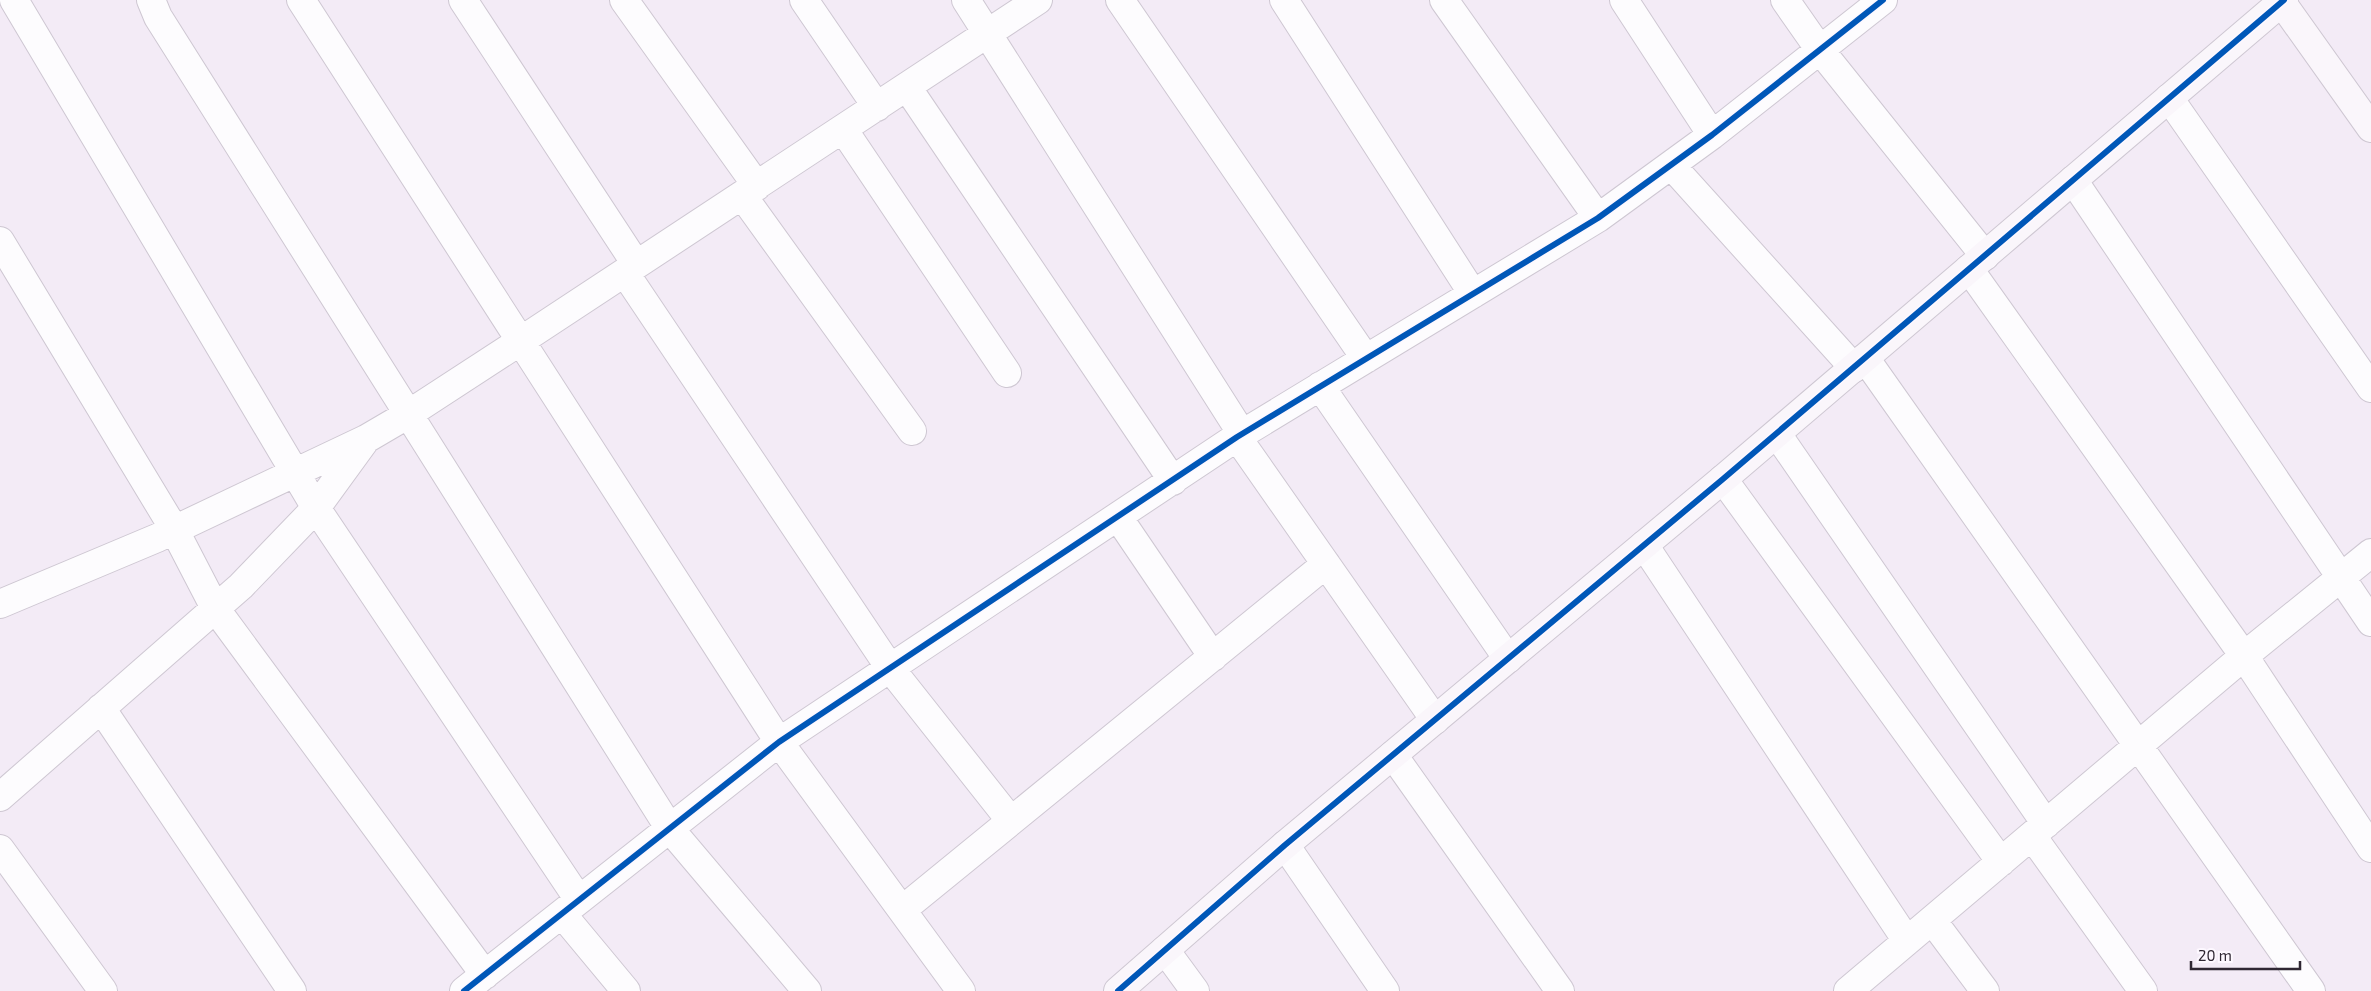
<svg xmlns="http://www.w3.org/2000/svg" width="2371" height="991" font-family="'Exo 2',sans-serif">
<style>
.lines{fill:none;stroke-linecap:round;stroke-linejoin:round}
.street-casing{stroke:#cec7d2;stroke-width:30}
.secondary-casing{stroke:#cec7d2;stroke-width:30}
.street{stroke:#fdfcfe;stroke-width:28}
.secondary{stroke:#faf6fb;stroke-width:28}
.cycleway-casing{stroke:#fdf8ff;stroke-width:9}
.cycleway{stroke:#0057b8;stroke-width:6}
</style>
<rect width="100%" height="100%" fill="#f3ebf6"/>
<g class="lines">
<defs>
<path id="street" d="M14 0 316 508 579 900
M151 0 158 17 670 829 807 991
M301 0 779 742 961 991
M463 0 636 264
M624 0 757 186
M804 0 877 107
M966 0 1242 434
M1120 0 1366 359
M1284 0 1473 294
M1444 0 1598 218
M1624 0 1712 135
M1785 0 1820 50 1985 256
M907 87 1173 481
M2169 98 2371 388
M843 129 1007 373
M1671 165 1854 368
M2073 180 2371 622
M742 195 912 431
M0 241 174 529 215 608 485 975
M1969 269 2244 656 2371 848
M625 273 890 668 1011 821
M1865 358 2311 991
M1320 386 1508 659
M1777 434 2046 824
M1237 437 1435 720
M1723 479 2001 862
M1118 517 1213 657
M1644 545 1907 941
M0 604 157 538 366 439 407 415 519 342 1038 0
M101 708 292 991
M1393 755 1560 991
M0 797 241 586 316 508 364 442
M2032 836 2143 991
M1285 845 1385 991
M0 849 103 991
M902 910 1326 564
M562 914 626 991
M1932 920 1985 991
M1165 950 1195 991
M464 991 779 742 1237 437 1598 218 1712 135 1883 0
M1848 991 2244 656 2371 553"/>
<path id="secondary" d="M2280 0 2371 128
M1118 991 1285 845 1723 479 2284 0"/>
</defs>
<use href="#street" class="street-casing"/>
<use href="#secondary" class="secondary-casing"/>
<use href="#street" class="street"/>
<use href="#secondary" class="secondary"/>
<defs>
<path id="cycleway" d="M464 991 779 742 1237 437 1598 218 1712 135 1883 0
M1118 991 1285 845 1723 479 2284 0"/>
</defs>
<use href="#cycleway" class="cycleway-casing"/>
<use href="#cycleway" class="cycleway"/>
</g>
<path d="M2191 961v8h109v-8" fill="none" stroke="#2f2733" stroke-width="2.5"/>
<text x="2198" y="961" font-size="15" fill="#2f2733" stroke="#fdf8ff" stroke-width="4" paint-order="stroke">20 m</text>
</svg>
